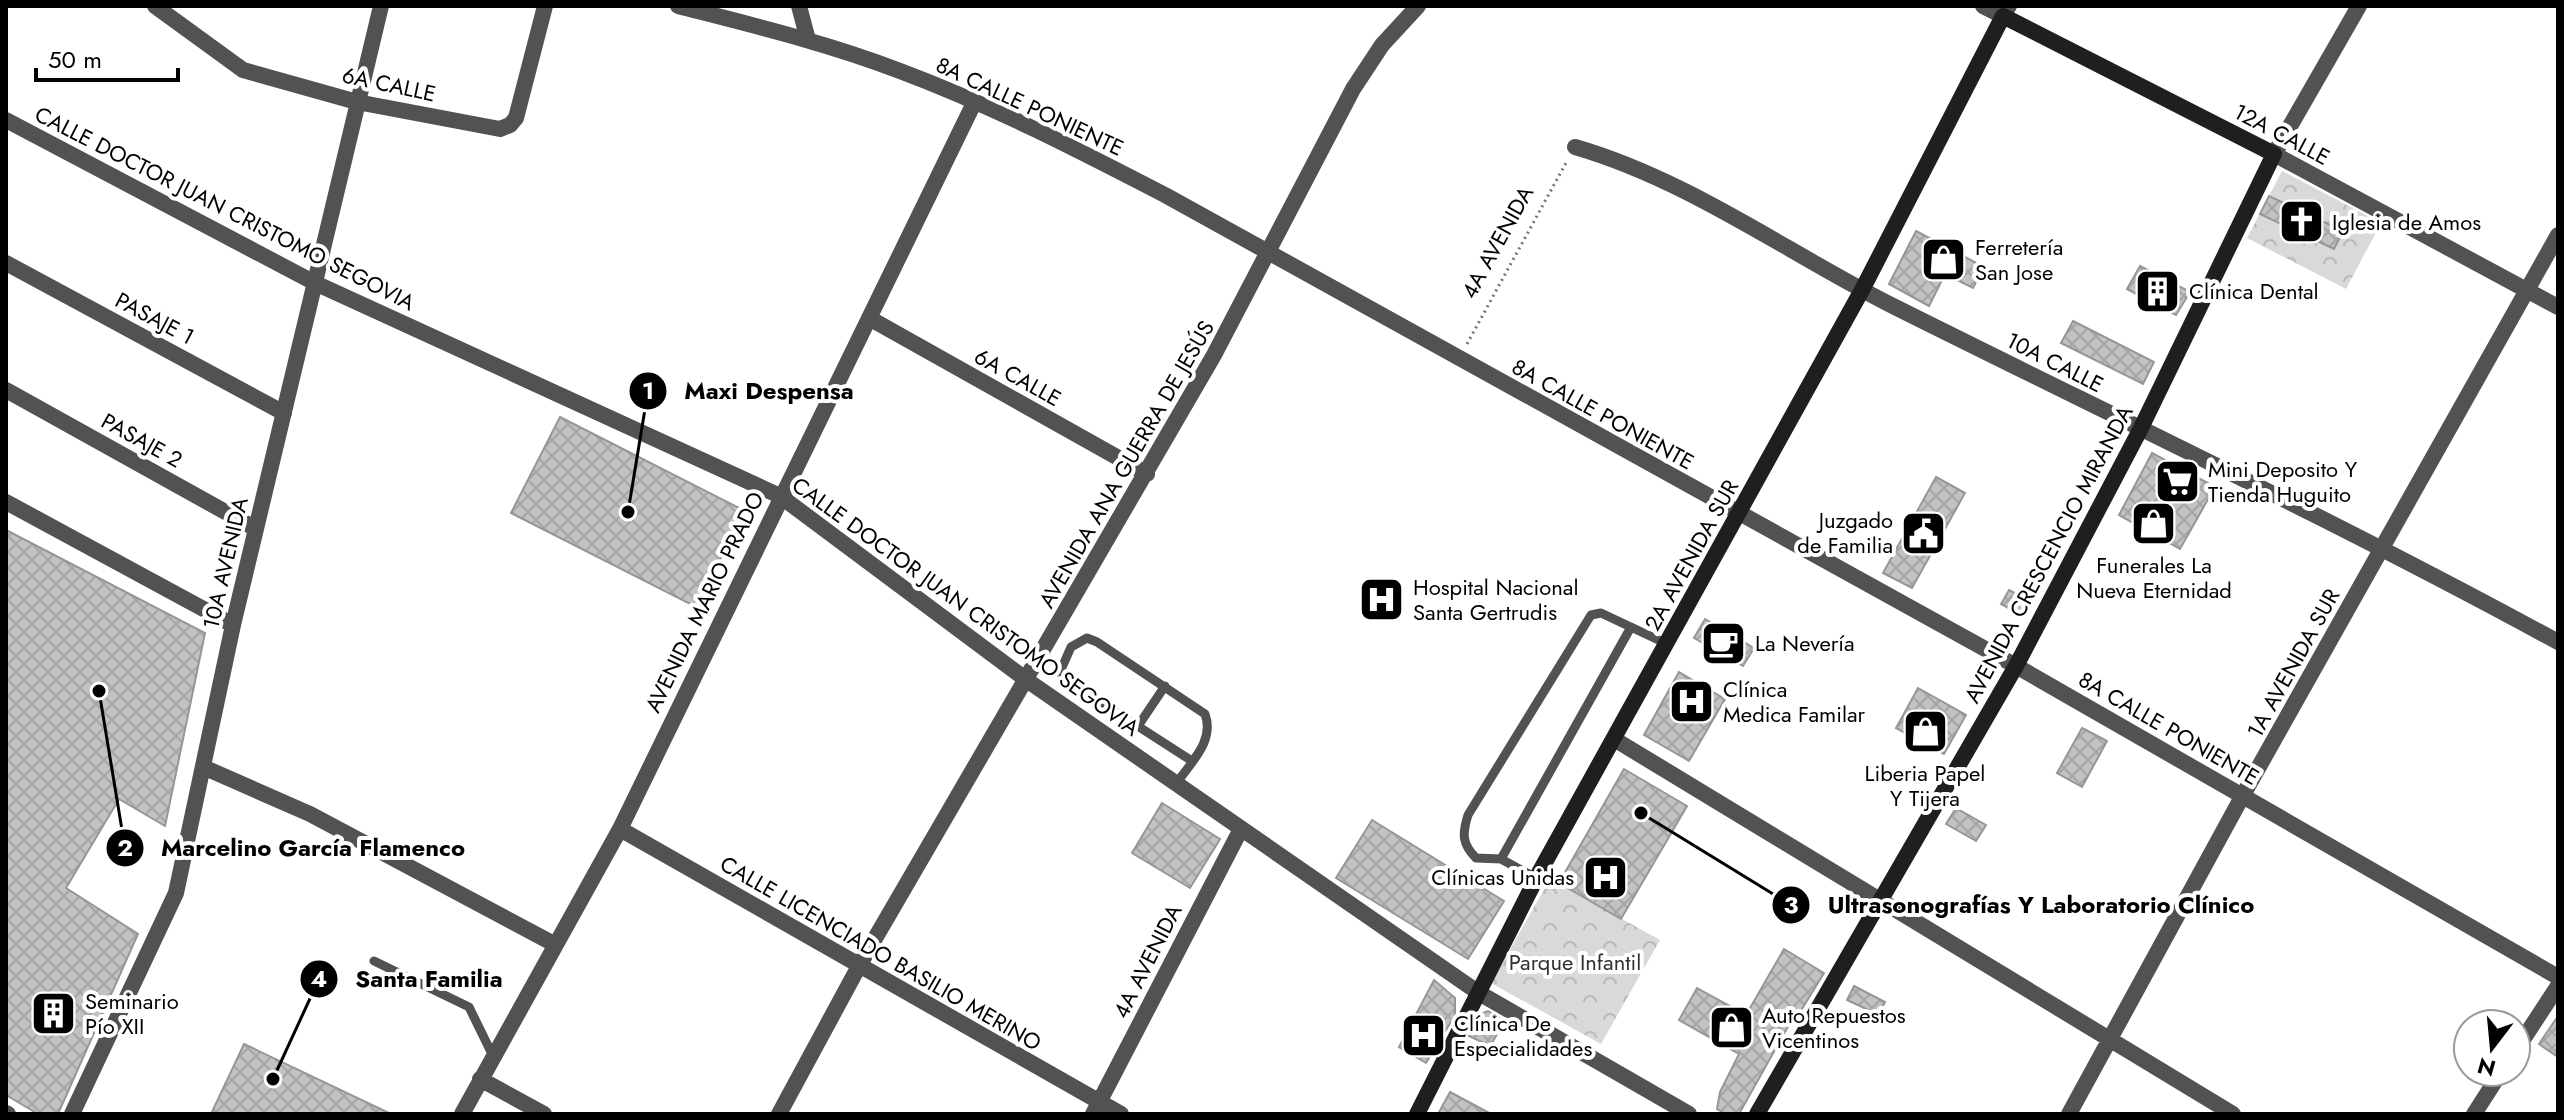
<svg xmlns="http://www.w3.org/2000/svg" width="2564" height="1120" font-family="Jost,sans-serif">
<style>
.park{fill:url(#park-crowns)}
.building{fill:url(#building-cross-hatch);stroke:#969696;stroke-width:2}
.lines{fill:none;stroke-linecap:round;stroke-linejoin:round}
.path{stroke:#747474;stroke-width:3;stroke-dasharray:2 4;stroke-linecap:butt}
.lane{stroke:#525252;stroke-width:9}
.street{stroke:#525252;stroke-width:16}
.secondary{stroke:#1f1f1f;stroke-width:16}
.labels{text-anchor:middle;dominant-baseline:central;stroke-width:8;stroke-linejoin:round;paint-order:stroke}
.street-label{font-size:22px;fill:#000;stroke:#fff}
.poi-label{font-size:22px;fill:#000;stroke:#fff;text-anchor:start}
.park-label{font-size:22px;fill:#303030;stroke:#fff}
.leader{fill:none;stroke:#000;stroke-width:3}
.callout-dot{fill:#000;stroke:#fff;stroke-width:3}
.mark-label{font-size:24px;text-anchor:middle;font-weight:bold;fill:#fff}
.callout-label{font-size:24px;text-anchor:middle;font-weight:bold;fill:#000;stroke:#fff;stroke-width:8;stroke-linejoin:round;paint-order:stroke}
</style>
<defs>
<pattern id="park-crowns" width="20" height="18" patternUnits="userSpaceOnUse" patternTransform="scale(2)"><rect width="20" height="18" fill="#d9d9d9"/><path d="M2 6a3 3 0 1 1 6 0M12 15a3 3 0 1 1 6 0" fill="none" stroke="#b8b8b8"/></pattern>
<pattern id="building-cross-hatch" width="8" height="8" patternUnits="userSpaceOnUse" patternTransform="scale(2)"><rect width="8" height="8" fill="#c2c2c2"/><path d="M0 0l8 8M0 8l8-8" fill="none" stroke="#a5a5a5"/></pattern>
</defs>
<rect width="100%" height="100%" fill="#fff"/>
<path class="park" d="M2282 171 2381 223 2346 289 2247 238Z
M1550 879 1660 940 1601 1044 1491 983Z"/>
<path class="building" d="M2269 196 2343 231 2334 249 2260 214Z
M1916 231 1984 267 1973 288 1945 274 1929 306 1889 284Z
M2140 266 2190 292 2176 315 2127 289Z
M2073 321 2154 362 2143 384 2061 343Z
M560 417 745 511 696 607 511 513Z
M2152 453 2215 487 2180 549 2119 515Z
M1936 477 1965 493 1912 588 1883 573Z
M6 530 205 633 165 826 119 799 66 888 138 934 58 1114H38L6 1095Z
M2009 590 2033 603 2025 617 2001 604Z
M1705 619 1754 648 1743 666 1694 638Z
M1679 672 1725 699 1689 761 1644 735Z
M1918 688 1966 715 1944 754 1896 728Z
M2082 728 2107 741 2082 787 2057 773Z
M1624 769 1687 806 1621 919 1559 883Z
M1162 803 1220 839 1190 888 1132 853Z
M1956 808 1986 825 1976 841 1946 824Z
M1372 820 1504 901 1468 959 1336 878Z
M1784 949 1824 973 1797 1017 1794 1016 1739 1114H1726L1717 1109 1720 1092 1739 1054 1679 1020 1697 988 1746 1015Z
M1434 980 1455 998V1015L1426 1063 1399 1047Z
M1854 986 1885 1002 1879 1015 1847 1000Z
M1488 1011 1505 1021 1490 1046 1469 1036 1480 1014Z
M2558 1016V1057L2539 1044Z
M244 1044 391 1114H211Z
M1450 1092 1491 1114H1438Z"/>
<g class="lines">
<path class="path" d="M1467 344 1567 161"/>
<path class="lane" d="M1631 627 1501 859 1476 858C1462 844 1462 834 1468 815L1591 615 1601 613 1667 644
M1138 726 1165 686
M1176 784C1191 762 1215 741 1205 714L1097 642 1087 638 1071 647 1060 672 1063 678 1192 761
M1501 859 1536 878
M374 961 469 1007 493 1056"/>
<path class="street" d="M155 6 243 70 357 102 500 129 510 125 516 118 545 6
M678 6C752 25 827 43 900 71 991 105 1078 150 1165 195L2016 666 2558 977
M799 6 808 40
M1983 6 2003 16 2009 6
M2359 6 2274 154 2558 307
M6 120 315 283 780 496 1028 681 1479 993 1689 1114
M1575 147C1689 180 1788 253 1893 306 2115 417 2340 523 2558 642
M6 263 284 413
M869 318 1147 474
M6 390 256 529
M6 502 233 625
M1614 739 2233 1114
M203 767 310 814 554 944
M620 829 1121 1114
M2516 1050 2558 986
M480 1079 544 1114
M6 1113 8 1114
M72 1114 176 893 233 625 381 6
M462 1114 620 829 974 103
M779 1114 859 966 1214 355 1353 89 1382 45 1418 6
M1093 1114 1241 829
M2069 1114 2243 795 2558 235
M2474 1114 2501 1072"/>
<path class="secondary" d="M1417 1114 1539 873 1862 290 2003 16
M1757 1114 2016 666 2140 430 2274 154 2003 16"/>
</g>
<defs>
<symbol id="church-square" viewBox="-11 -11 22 22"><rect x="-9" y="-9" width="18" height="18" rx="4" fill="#000" stroke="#fff"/><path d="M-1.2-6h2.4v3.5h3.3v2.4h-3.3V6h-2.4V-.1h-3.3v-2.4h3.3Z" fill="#fff"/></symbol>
<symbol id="shop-square" viewBox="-11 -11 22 22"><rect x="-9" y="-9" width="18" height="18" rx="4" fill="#000" stroke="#fff"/><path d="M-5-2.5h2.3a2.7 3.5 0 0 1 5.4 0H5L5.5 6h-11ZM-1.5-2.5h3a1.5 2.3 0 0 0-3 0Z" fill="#fff"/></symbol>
<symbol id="building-square" viewBox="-11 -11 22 22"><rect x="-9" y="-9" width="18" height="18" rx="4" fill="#000" stroke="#fff"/><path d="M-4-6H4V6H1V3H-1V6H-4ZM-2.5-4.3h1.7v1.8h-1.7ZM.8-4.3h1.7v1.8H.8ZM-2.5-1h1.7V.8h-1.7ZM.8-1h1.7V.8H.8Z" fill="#fff"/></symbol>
<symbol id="supermarket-square" viewBox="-11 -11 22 22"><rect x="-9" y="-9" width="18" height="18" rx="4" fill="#000" stroke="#fff"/><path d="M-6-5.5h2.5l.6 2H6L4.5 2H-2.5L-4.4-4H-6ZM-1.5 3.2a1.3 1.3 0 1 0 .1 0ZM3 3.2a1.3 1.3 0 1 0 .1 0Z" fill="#fff"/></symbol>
<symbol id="civic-square" viewBox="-11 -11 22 22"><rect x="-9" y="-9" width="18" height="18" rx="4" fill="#000" stroke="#fff"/><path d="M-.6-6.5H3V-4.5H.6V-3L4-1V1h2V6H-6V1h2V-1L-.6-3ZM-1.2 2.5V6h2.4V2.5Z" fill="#fff"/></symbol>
<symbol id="hospital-square" viewBox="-11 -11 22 22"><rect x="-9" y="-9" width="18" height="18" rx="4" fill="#000" stroke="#fff"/><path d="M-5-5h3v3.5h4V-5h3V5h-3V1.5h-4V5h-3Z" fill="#fff"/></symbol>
<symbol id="cafe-square" viewBox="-11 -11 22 22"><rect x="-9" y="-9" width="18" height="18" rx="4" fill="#000" stroke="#fff"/><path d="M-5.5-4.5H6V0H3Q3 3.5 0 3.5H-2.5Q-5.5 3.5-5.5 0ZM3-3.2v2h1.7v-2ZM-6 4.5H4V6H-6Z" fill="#fff"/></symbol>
</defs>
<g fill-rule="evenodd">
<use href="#church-square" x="2276" y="196" width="51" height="51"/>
<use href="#shop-square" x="1918" y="234" width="51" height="51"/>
<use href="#building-square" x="2132" y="266" width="51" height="51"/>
<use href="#supermarket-square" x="2152" y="456" width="51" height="51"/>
<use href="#shop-square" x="2128" y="498" width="51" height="51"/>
<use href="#civic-square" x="1898" y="508" width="51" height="51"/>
<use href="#hospital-square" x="1356" y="574" width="51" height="51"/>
<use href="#cafe-square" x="1698" y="618" width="51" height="51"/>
<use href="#hospital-square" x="1666" y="676" width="51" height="51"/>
<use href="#shop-square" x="1900" y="706" width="51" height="51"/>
<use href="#hospital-square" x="1580" y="852" width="51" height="51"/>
<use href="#building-square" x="28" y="988" width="51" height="51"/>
<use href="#shop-square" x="1706" y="1002" width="51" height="51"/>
<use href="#hospital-square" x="1398" y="1010" width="51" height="51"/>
</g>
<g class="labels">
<g class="street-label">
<text transform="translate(389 84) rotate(12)">6A CALLE</text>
<text transform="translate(1030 106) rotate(25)">8A CALLE PONIENTE</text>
<text transform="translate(2282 134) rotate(28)">12A CALLE</text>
<text transform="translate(225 208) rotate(27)">CALLE DOCTOR JUAN CRISTOMO SEGOVIA</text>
<text transform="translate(1497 242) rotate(-61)">4A AVENIDA</text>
<text transform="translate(155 318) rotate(28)">PASAJE 1</text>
<text transform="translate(2055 362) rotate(27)">10A CALLE</text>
<text transform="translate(1018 377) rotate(29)">6A CALLE</text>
<text transform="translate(1603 414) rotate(29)">8A CALLE PONIENTE</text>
<text transform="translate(142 440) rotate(29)">PASAJE 2</text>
<text transform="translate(1126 464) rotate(-60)">AVENIDA ANA GUERRA DE JESÚS</text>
<text transform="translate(2048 554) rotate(-62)">AVENIDA CRESCENCIO MIRANDA</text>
<text transform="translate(1691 555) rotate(-61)">2A AVENIDA SUR</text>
<text transform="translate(225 563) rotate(-77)">10A AVENIDA</text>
<text transform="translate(704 602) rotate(-64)">AVENIDA MARIO PRADO</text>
<text transform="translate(966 606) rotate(36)">CALLE DOCTOR JUAN CRISTOMO SEGOVIA</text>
<text transform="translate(2293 663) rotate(-61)">1A AVENIDA SUR</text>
<text transform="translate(2169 728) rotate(30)">8A CALLE PONIENTE</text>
<text transform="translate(881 953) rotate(30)">CALLE LICENCIADO BASILIO MERINO</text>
<text transform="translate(1147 961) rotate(-63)">4A AVENIDA</text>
</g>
<g class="poi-label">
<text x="2332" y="222">Iglesia de Amos</text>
<text x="1975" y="247">Ferretería<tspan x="1975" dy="25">San Jose</tspan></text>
<text x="2189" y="291">Clínica Dental</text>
<text x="2208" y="469">Mini Deposito Y<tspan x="2208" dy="25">Tienda Huguito</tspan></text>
<text x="1893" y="520" text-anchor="end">Juzgado<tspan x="1893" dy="25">de Familia</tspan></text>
<text x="2154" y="565" text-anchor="middle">Funerales La<tspan x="2154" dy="25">Nueva Eternidad</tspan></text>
<text x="1413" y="587">Hospital Nacional<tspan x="1413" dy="25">Santa Gertrudis</tspan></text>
<text x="1755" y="643">La Nevería</text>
<text x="1723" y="689">Clínica<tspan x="1723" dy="25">Medica Familar</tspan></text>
<text x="1925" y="773" text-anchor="middle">Liberia Papel<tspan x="1925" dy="25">Y Tijera</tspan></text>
<text x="1574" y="877" text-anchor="end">Clínicas Unidas</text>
<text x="85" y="1001">Seminario<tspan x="85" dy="25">Pío XII</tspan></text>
<text x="1762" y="1015">Auto Repuestos<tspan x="1762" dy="25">Vicentinos</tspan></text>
<text x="1454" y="1023">Clínica De<tspan x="1454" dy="25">Especialidades</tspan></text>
</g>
<g class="park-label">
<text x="1575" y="962">Parque Infantil</text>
</g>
</g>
<path class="leader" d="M628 512L648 391M99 691L125 848M1641 813L1791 905M273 1079L319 979"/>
<g class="callout-dot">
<circle cx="628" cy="512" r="8"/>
<circle cx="99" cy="691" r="8"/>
<circle cx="1641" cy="813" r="8"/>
<circle cx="273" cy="1079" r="8"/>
<circle cx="648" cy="391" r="20"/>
<circle cx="125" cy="848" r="20"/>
<circle cx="1791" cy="905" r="20"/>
<circle cx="319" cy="979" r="20"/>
</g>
<g class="mark-label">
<text x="648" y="399">1</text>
<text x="125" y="856">2</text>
<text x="1791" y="913">3</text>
<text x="319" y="987">4</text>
</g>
<g class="callout-label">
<text x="769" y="399">Maxi Despensa</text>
<text x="313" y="856">Marcelino García Flamenco</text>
<text x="2041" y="913">Ultrasonografías Y Laboratorio Clínico</text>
<text x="429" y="987">Santa Familia</text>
</g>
<rect width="2564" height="1120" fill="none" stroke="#000000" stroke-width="16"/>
<g transform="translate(2492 1048) rotate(196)"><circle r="38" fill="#ffffff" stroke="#999999" stroke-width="2"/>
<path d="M0-6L14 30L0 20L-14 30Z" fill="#000000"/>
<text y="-12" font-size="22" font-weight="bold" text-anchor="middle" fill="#000000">N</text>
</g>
<path d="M36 68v12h142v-12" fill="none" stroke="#000000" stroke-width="4"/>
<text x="48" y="68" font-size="24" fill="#000000" stroke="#ffffff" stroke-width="6" paint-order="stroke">50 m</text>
</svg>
